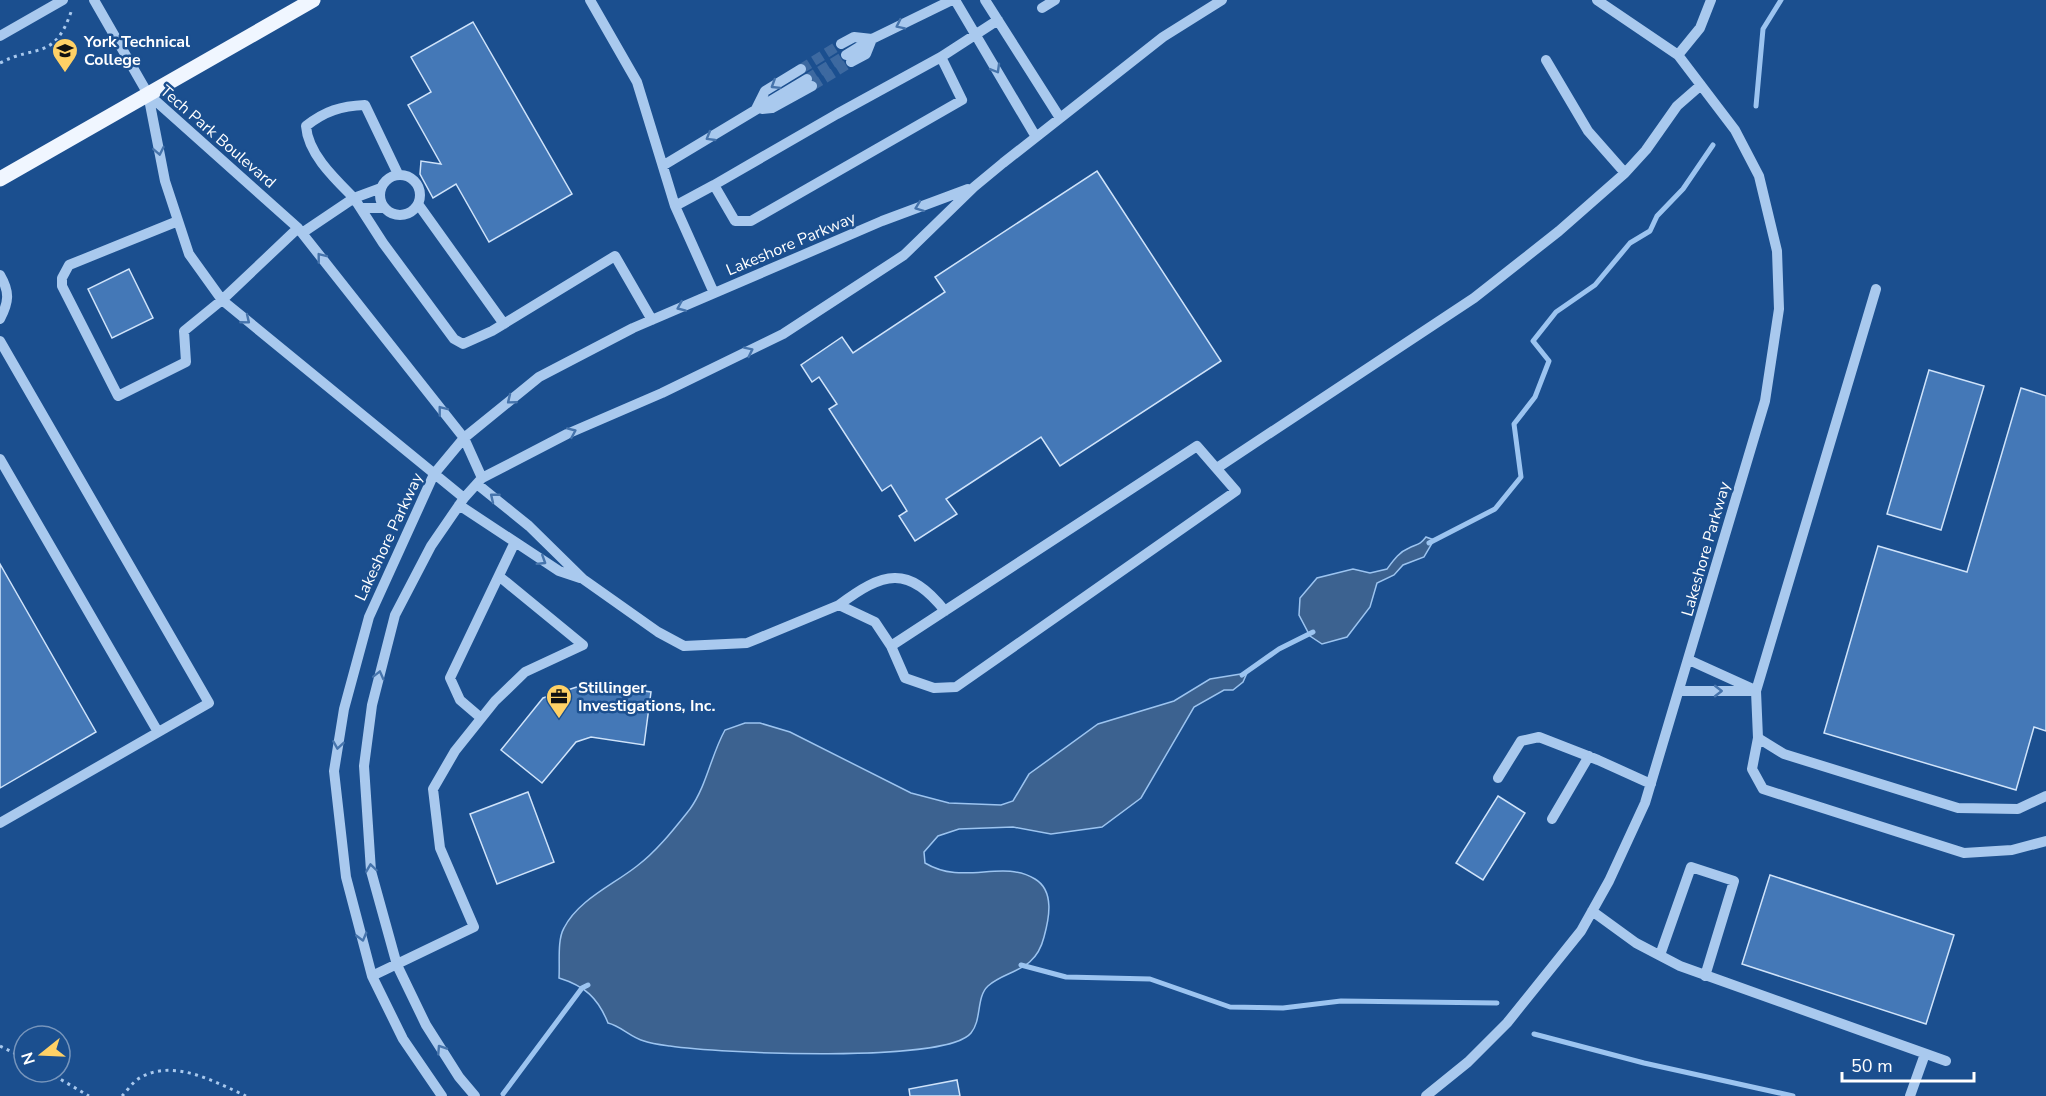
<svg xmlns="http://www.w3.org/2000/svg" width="2046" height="1096" font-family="'Nunito Sans',sans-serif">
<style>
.water{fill:#3c6290;stroke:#9cc4f0;stroke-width:1.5}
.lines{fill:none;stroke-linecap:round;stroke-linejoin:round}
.stream{stroke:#9cc4f0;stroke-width:5}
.building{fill:#4478b7;stroke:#cfe3fa;stroke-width:1.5}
.minor-tunnel{stroke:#3d69a0;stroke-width:10;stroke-dasharray:10 5;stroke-linecap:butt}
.path{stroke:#a9c9ee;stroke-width:3;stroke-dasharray:3 4.5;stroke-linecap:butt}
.minor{stroke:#a9c9ee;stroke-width:10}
.major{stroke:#f0f6ff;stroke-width:15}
.oneway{stroke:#4674ac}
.labels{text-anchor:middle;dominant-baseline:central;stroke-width:5;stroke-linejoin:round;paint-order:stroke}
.poi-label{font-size:16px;font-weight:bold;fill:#fff;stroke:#1b4f8f;text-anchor:start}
.street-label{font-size:16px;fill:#fff;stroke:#1b4f8f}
</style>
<rect width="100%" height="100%" fill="#1b4f8f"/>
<path class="water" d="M1426 537 1434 540 1424 557 1403 565 1394 575 1377 583 1370 607 1347 637 1322 644 1310 636 1299 615 1300 598 1317 578 1353 569 1370 573 1387 569C1393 561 1399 552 1409 548 1417 544 1420 545 1426 537Z
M1247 673 1243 682 1233 690H1224L1194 707 1141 798 1102 827 1051 834 1013 827 959 829 938 836 924 852 925 863C963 886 1002 859 1035 879 1055 891 1049 919 1044 937 1035 973 1007 969 988 986 976 997 982 1020 971 1033 946 1064 715 1053 670 1046 662 1045 652 1044 644 1041 630 1037 621 1026 608 1023 598 998 585 986 559 978 560 963 557 940 564 928 578 900 613 885 637 866 657 851 674 829 690 809 707 785 711 755 725 730L745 723H760L790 732 911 793 949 803 1001 805 1013 801 1029 774 1098 724 1174 701 1210 679Z"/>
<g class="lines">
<path class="stream" d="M1756 106 1763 29 1781 0
M1429 543 1495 509 1521 477 1514 424 1535 397 1549 361 1533 341 1556 312 1595 285 1630 243 1650 231 1657 216 1683 189 1713 145
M1242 675 1279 649 1313 632
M1021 965 1066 977 1150 979 1230 1007 1283 1008 1341 1001 1497 1003
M1534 1034 1644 1063 1793 1096
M503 1094 582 988 588 985"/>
</g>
<path class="building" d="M473 22 572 194 489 242 456 184 433 198 420 174 421 161 441 164 408 105 431 92 411 57Z
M1097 171 1221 361 1060 466 1041 437 946 499 957 514 915 541 899 516 907 511 891 485 882 491 829 409 837 404 819 377 812 382 801 365 842 337 853 353 945 292 935 277Z
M129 269 153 318 112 338 88 289Z
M1929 370 1984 386 1941 530 1887 514Z
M2021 388 2046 396V731L2034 727 2016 790 1824 733 1878 546 1967 572Z
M0 564 96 732 0 788Z
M589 683 651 692 644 745 591 737 576 742 542 783 501 750 543 698Z
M528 792 554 862 497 884 470 814Z
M1498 796 1525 813 1483 880 1456 863Z
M1770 875 1954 935 1926 1024 1742 964Z
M957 1080 960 1096H910L909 1089Z"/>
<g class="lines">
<path class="minor-tunnel" d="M801 69 841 44
M807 79 846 55
M812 86 851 62"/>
<path class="path" d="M0 63C36 44 54 61 71 12
M0 1046 24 1058
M48 1072 89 1096
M122 1096C127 1091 132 1083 138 1079 172 1057 215 1082 246 1096"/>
<path class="minor" d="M94 0 148 94 298 228 464 438 482 478
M590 0 637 82 675 206 714 293
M955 0 1036 137
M985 0 1060 118
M1042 8 1055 0
M0 36 63 0
M841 44 854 37 872 39
M846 55 872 39
M1678 55 1700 28 1711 0
M941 57 962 100 751 221H735L714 185 837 114 941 57 998 20
M1546 60 1588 131 1625 173
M851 62 866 54 872 39 952 0
M148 94 165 181 189 254 222 300 464 498
M756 109 765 91 801 69
M762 109 772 108 812 86
M664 165 807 79
M380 195a20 20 0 1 1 40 0a20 20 0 1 1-40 0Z
M381 188 354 198C335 179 308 154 306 126 325 111 341 106 365 105L398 174
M418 204 504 324
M675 206 714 185
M361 208H384
M178 221 69 265 62 278V286L118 396 186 362 184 331 222 300 298 228
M302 233 354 198 383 243 454 339 463 344 492 331 615 256 652 320
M0 275C10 292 9 302 0 319
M1876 289 1756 691 1758 738 1752 769 1763 789 1964 853 2012 850 2046 841
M0 341 209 703 0 823
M0 459 158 732
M1217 468 1474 298 1559 231 1625 173 1646 150 1677 106 1701 85
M477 484 529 526 583 579 658 632 684 646 747 643 839 605 875 622 891 646 1197 446 1236 491 956 687 934 688 905 678 891 646
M459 505 559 571 580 578
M839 605C883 572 908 564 945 611
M1689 660 1753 689
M1680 691H1756
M481 718 460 700 450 678 514 544
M1758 738 1784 754 1958 808 2018 809 2046 796
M1498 778 1521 741 1539 737 1598 760 1651 784
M1552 819 1589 756
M1592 911 1636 943 1680 966 1946 1061
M1660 955 1691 867 1734 881 1705 976
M372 976 474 927 440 848 433 789 455 751 495 701 525 672 583 645 500 577
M442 1096 403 1039 372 976 346 877 334 771 344 709 369 617 434 474 464 438 539 377 633 328 882 221 968 189
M475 1096 459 1077 426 1025 397 965 371 871 364 766 372 705 395 615 431 546 464 498 482 478 567 434 662 393 783 334 904 255 974 187 1003 163 1163 37 1222 0
M1426 1096 1468 1062 1507 1023 1581 931 1609 881 1645 803 1765 401 1779 309 1777 251 1759 176 1735 130 1678 55 1597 0
M1910 1096 1925 1054"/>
<path class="major" d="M0 179 313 0"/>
</g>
<defs><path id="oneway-chevron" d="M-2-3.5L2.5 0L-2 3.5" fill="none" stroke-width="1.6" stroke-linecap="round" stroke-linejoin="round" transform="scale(1.5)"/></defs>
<g class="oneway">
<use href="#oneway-chevron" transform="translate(900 25) rotate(154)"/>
<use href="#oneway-chevron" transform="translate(996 69) rotate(60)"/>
<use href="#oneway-chevron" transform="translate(775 85) rotate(148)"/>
<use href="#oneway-chevron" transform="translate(710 137) rotate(149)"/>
<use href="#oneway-chevron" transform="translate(159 151) rotate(79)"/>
<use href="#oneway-chevron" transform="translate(919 207) rotate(159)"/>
<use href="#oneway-chevron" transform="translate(321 257) rotate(-128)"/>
<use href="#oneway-chevron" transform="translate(681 307) rotate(157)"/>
<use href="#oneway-chevron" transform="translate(246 320) rotate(39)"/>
<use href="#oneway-chevron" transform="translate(749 351) rotate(-26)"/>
<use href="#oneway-chevron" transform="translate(511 400) rotate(141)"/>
<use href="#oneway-chevron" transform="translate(442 410) rotate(-128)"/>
<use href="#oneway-chevron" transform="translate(572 432) rotate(-24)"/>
<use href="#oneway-chevron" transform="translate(494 497) rotate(-141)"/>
<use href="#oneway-chevron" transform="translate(542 561) rotate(32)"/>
<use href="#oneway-chevron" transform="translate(379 675) rotate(-76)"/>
<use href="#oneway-chevron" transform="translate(1718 691)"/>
<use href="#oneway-chevron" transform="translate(338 745) rotate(99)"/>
<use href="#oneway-chevron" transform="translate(371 868) rotate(-98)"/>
<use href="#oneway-chevron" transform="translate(362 937) rotate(75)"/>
<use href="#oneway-chevron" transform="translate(441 1049) rotate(-123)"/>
</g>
<defs>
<symbol id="university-pin" viewBox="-11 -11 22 30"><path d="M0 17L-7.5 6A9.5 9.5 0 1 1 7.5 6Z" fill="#ffd166" stroke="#1b4f8f"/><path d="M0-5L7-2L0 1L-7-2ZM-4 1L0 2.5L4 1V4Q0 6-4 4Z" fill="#111"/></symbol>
<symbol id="office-pin" viewBox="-11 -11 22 30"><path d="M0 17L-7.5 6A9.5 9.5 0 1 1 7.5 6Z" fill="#ffd166" stroke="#1b4f8f"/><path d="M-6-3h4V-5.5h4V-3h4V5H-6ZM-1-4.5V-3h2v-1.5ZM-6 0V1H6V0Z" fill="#111"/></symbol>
</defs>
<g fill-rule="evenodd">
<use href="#university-pin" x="50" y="36" width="30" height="40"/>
<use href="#office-pin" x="544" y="682" width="30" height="40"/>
</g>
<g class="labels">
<g class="poi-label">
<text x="84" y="42">York Technical<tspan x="84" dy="18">College</tspan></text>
<text x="578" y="688">Stillinger<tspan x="578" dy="18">Investigations, Inc.</tspan></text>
</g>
<g class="street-label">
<text transform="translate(218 137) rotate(41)">Tech Park Boulevard</text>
<text transform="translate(791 244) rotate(-23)">Lakeshore Parkway</text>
<text transform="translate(389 537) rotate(-65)">Lakeshore Parkway</text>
<text transform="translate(1706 549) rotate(-74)">Lakeshore Parkway</text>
</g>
</g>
<g transform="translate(42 1054) rotate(252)"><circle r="28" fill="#1b4f8f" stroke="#7695bc" stroke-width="1.5"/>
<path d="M0-4.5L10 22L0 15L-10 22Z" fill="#ffd166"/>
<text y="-9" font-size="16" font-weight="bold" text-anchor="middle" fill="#ffffff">N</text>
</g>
<path d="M1842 1072v9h132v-9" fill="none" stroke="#ffffff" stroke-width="3"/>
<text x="1851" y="1072" font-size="18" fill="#ffffff" stroke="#1b4f8f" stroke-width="4.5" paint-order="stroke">50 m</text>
</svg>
